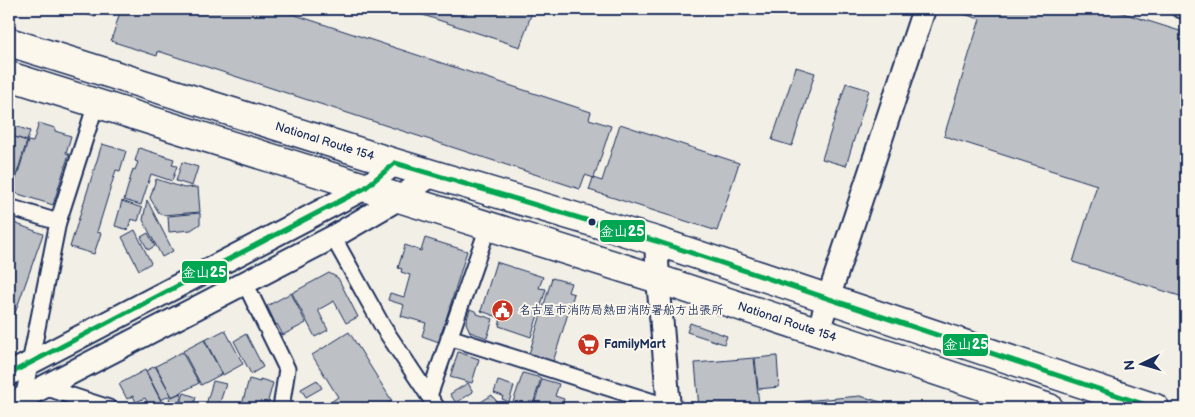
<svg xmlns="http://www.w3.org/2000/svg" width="1195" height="417" font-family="'Balsamiq Sans','Klee One',sans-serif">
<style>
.building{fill:#bdc0c4;stroke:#1b2f5e}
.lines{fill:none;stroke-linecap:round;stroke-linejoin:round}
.street-casing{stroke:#1b2f5e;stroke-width:19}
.secondary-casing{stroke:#1b2f5e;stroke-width:26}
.highway-casing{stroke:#1b2f5e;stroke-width:31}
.street{stroke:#fbf7ec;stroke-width:15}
.secondary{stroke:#fbf7ec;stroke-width:22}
.highway{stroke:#fbf7ec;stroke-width:28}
.bus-1-casing{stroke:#fbf7ec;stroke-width:9}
.bus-1{stroke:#00a651;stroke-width:5}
.bus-dot{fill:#1b2f5e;stroke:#fbf7ec;stroke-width:2}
.labels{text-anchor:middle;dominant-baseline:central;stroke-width:4;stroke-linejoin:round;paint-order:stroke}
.street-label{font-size:12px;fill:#1b2f5e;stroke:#fbf7ec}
.poi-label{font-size:12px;font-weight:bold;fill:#1b2f5e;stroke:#fbf7ec;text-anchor:start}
.line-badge{stroke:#fbf7ec;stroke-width:2}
.badge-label{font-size:14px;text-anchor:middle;font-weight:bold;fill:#fff}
</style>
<rect width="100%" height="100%" fill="#f2efe6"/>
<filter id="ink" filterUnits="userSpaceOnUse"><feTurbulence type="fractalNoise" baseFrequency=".02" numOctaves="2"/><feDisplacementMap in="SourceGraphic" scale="10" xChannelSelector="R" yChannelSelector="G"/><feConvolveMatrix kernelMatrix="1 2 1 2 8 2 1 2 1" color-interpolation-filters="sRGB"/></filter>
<g filter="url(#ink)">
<path class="building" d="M70 9H97L95 17Z
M121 9H277L591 112 589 119 611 126 594 178 585 175 580 189 158 51 157 56 111 41Z
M421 9H533L520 47 420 14Z
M958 9H1110L1186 33V298L1073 262 1097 185 944 136 980 19 957 12Z
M796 67 815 73 792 146 772 140Z
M846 83 869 90 846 166 822 159Z
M39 123 55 128V131L71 136 66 153 69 154 53 205 12 192 28 141 33 142Z
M9 124 30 131 27 141 9 135Z
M620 124 739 163 717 231 589 190 593 178 602 181Z
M9 135 27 141 11 192H9Z
M102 144 126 151 120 171 116 170 97 232 101 233 94 254 70 247Z
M139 148 174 159 172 165 177 166 172 181 151 174 141 205 124 200 133 169 135 170 138 162 135 161Z
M182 162 198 167 192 186 176 181Z
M156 179 184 188 198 187 200 212 163 215 159 213 150 198Z
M147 200 173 251 162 257 143 220Z
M122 201 142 208 138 221 131 219 128 230 115 226Z
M200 213V224L191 230 169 232 168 216Z
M9 221 43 234 9 330Z
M135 230 151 263 139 270 122 237Z
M148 233 155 246 148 250 141 237Z
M425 238 467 251 439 342 422 336 426 323 401 316 404 305 388 300 390 293 404 297 410 275 401 272 402 269 398 268 405 245 421 251Z
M496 262 543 277 539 288 546 289 531 337 499 326 501 318 481 311Z
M329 273 338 278 358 317 346 323 334 301 318 310 328 330 315 337 292 293Z
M552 278 571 283 568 292 574 294 553 362 529 354Z
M291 293 306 323 283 335 277 324 276 325 267 306Z
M470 309 477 312V314L493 319 487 338 470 332 466 323Z
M690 323 727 336 724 344 687 332Z
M225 330 243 364 223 375 205 340Z
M349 332 392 401 380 408H326L325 406 338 397 312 355Z
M246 334 263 367 251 374 234 341Z
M204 340 222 374 201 385 183 351Z
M182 352 199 383 172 397 156 366Z
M458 352 479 359 472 383 450 377Z
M777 356 779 387 758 389 755 358Z
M754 358 759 405 860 396 888 404V408H699L695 363Z
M155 366 171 395 161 400 146 371Z
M145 370 161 401 150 407 145 398 136 402 133 396 127 399 119 384Z
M523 373 541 378 532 408H518L512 405Z
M249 379 260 382V379L273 383 266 408H241Z
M542 379 559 384 555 396 564 399 561 408H533Z
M317 380 322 388 306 397 301 389Z
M213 381 226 384 218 408H205Z
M498 381 514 386 509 402 502 399 503 396 494 393Z
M468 383 473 392 456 403 450 394Z
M182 393 178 408H167L170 397Z
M184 393 196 397 193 408H179Z
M492 395 499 405 494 408H471Z
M606 402 625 408H604Z"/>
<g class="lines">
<defs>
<path id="street" d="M1179 9 1186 11
M9 207 58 222
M333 237 383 327 437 408
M245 283 287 369 281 408
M449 337 669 407
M41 386 109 408
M429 396 488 227
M22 404 58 222 96 104"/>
<path id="secondary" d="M656 241 658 279 669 408
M818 332 828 299 924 9
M9 374 365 188 395 163
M9 405 333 237 398 199 433 174"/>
<g id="highway">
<path id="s1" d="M9 42 395 163 656 241 1155 408"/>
<path id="s2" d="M9 76 658 279 1049 408"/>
</g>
</defs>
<use href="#street" class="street-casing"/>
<use href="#secondary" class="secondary-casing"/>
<use href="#highway" class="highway-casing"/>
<use href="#street" class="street"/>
<use href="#secondary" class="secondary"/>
<use href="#highway" class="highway"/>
<defs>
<path id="bus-1" d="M395 163 656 241 1155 408
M9 374 365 188 395 163"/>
</defs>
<use href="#bus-1" class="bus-1-casing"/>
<use href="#bus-1" class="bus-1"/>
</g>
</g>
<defs>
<symbol id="civic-disc" viewBox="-11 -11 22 22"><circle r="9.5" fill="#c8321e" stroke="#fbf7ec"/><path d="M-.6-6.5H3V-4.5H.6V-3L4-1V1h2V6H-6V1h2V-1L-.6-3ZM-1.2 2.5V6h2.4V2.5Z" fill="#fff"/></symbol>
<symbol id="supermarket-disc" viewBox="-11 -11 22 22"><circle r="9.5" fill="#c8321e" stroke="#fbf7ec"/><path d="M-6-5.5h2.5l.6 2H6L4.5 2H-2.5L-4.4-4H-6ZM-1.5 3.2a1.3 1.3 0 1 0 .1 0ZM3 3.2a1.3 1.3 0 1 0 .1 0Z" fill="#fff"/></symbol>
</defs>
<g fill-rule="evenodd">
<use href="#civic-disc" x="490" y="298" width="25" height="25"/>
<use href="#supermarket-disc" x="576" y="332" width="25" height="25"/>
</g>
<circle class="bus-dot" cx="592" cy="222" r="4.5"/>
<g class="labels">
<g class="street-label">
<text stroke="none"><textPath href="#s1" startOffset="331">National Route 154</textPath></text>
<text stroke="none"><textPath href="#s2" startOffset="816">National Route 154</textPath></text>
</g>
<g class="poi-label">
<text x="519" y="310">名古屋市消防局熱田消防署船方出張所</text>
<text x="604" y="344">FamilyMart</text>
</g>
</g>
<g class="line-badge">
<rect x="599" y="219" width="47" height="24" rx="5" fill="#00a651"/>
<rect x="181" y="260" width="47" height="24" rx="5" fill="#00a651"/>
<rect x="942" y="333" width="47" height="24" rx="5" fill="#00a651"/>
</g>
<g class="badge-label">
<text x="622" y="236">金山25</text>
<text x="204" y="277">金山25</text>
<text x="966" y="349">金山25</text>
</g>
<rect width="1195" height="417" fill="none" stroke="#fbf7ec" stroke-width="30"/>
<rect x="15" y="15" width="1165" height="387" fill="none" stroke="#1b2f5e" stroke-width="2" filter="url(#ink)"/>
<g transform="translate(1142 364) rotate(265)" stroke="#fbf7ec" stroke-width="4" paint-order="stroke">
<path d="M0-4L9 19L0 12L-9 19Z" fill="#1b2f5e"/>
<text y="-8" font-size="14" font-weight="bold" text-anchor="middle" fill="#1b2f5e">N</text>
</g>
</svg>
